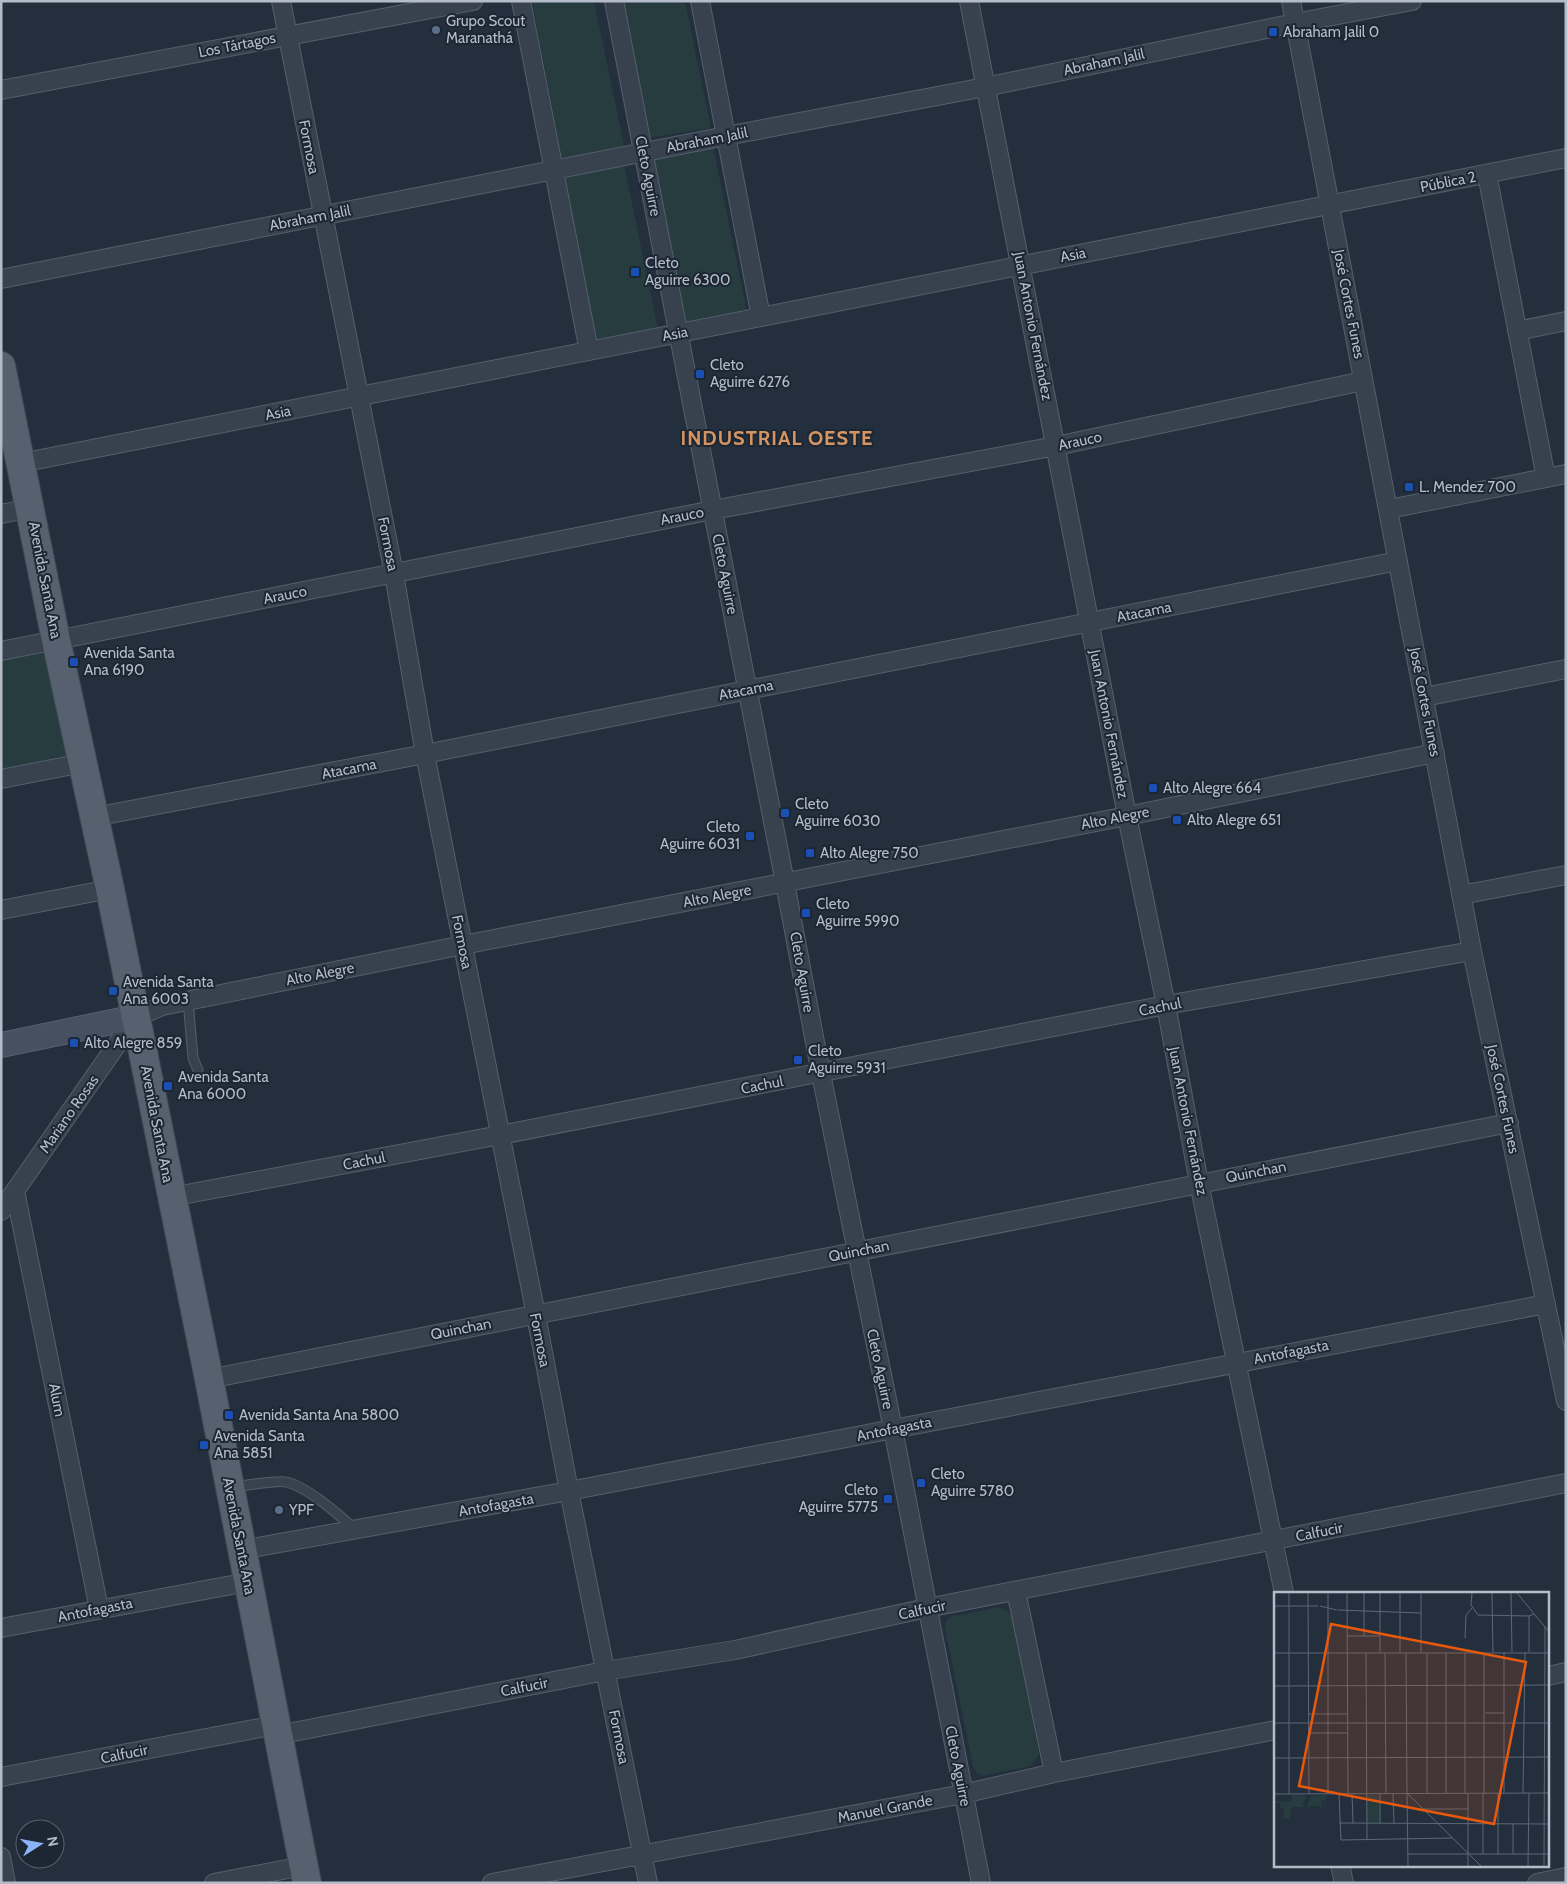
<svg xmlns="http://www.w3.org/2000/svg" width="1567" height="1884" font-family="Cabin,sans-serif">
<style>
.green{fill:#263c3f}
.lines{fill:none;stroke-linecap:round;stroke-linejoin:round}
.lane-casing{stroke:#565f6c;stroke-width:11}
.street-casing{stroke:#565f6c;stroke-width:20}
.secondary-casing{stroke:#565f6c;stroke-width:26}
.primary-casing{stroke:#414a57;stroke-width:30}
.lane{stroke:#38414e;stroke-width:9}
.street{stroke:#38414e;stroke-width:18}
.secondary{stroke:#465061;stroke-width:24}
.primary{stroke:#56606e;stroke-width:28}
.service-dot{fill:#5c6f8a;stroke:#1d2633;stroke-width:2}
.transit-dot{fill:#1a4fb4;stroke:#1d2633;stroke-width:2}
.labels{text-anchor:middle;dominant-baseline:central;stroke-width:4;stroke-linejoin:round;paint-order:stroke}
.poi-label{font-size:15px;fill:#b4bcc9;stroke:#1d2633;text-anchor:start}
.street-label{font-size:15px;fill:#b4bcc9;stroke:#1d2633}
.district-label{font-size:20px;font-weight:bold;letter-spacing:1px;fill:#d59563;stroke:#1d2633}
.inset-road{fill:none;stroke:#5e6776;stroke-width:1}
.view{fill:#e8590c;fill-opacity:0.15;stroke:#e8590c;stroke-width:2.5}
.inset-edge{fill:none;stroke:#b4bcc9;stroke-width:2.5}
</style>
<rect width="100%" height="100%" fill="#242f3e"/>
<path class="green" d="M532 1H594L625 150 562 160Z
M622 1H685L711 128 648 138Z
M713 146 747 312 684 322 654 160Z
M624 164 658 329 595 339 565 177Z
M47 649 69 760 1 773V658Z
M998 1607 1006 1610 1013 1617 1039 1753 1036 1760 1030 1766 982 1776 977 1773 973 1767 945 1628 946 1621 951 1617Z"/>
<g class="lines">
<defs>
<path id="lane" d="M188 1000 193 1058 198 1070
M232 1487C243 1486 277 1480 286 1482 308 1487 339 1515 356 1530"/>
<path id="street" d="M281 1 394 574 425 754 536 1315 569 1491 648 1883
M521 1 589 351
M614 1 785 883 821 1074 893 1429 981 1883
M700 1 761 317
M969 1 1127 816 1166 1005 1199 1183 1284 1593
M1291 1 1472 951 1566 1401
M1 90 473 1
M1487 174 1546 478
M1 279 726 136 985 87 1295 23 1412 1
M1517 331 1566 321
M21 463 1566 158
M1389 509 1566 474
M1 514 31 508
M1 651 713 510 1056 446 1363 381
M1424 697 1566 669
M1 779 83 763
M94 817 425 754 1398 561
M1461 895 1566 875
M1 910 110 889
M15 1191 99 1609
M171 1197 500 1135 1166 1005 1472 951
M1 1211 136 1017 162 1006 463 945 1127 816 1435 753
M209 1379 1509 1123
M241 1550 569 1491 1546 1304
M1016 1591 1054 1773
M1 1628 248 1582
M1548 1676 1566 1672
M278 1735 605 1671 735 1650 927 1608 1566 1483
M1 1777 276 1725
M1 1857 6 1883
M1340 1865 1344 1883
M214 1883 303 1866
M492 1883 963 1794 1054 1773 1276 1730
M1537 1883 1566 1877"/>
<path id="secondary" d="M1 1045 136 1017"/>
<path id="primary" d="M1 366 56 640 110 889 209 1379 307 1883"/>
</defs>
<use href="#lane" class="lane-casing"/>
<use href="#street" class="street-casing"/>
<use href="#secondary" class="secondary-casing"/>
<use href="#primary" class="primary-casing"/>
<use href="#lane" class="lane"/>
<use href="#street" class="street"/>
<use href="#secondary" class="secondary"/>
<use href="#primary" class="primary"/>
</g>
<g class="service-dot">
<circle cx="436" cy="30" r="5"/>
<circle cx="279" cy="1510" r="5"/>
</g>
<g class="transit-dot">
<rect x="1268" y="27" width="10" height="10" rx="2.5"/>
<rect x="630" y="267" width="10" height="10" rx="2.5"/>
<rect x="695" y="369" width="10" height="10" rx="2.5"/>
<rect x="1404" y="482" width="10" height="10" rx="2.5"/>
<rect x="69" y="657" width="10" height="10" rx="2.5"/>
<rect x="1148" y="783" width="10" height="10" rx="2.5"/>
<rect x="780" y="808" width="10" height="10" rx="2.5"/>
<rect x="1172" y="815" width="10" height="10" rx="2.5"/>
<rect x="745" y="831" width="10" height="10" rx="2.5"/>
<rect x="805" y="848" width="10" height="10" rx="2.5"/>
<rect x="801" y="908" width="10" height="10" rx="2.5"/>
<rect x="108" y="986" width="10" height="10" rx="2.5"/>
<rect x="69" y="1038" width="10" height="10" rx="2.5"/>
<rect x="793" y="1055" width="10" height="10" rx="2.5"/>
<rect x="163" y="1081" width="10" height="10" rx="2.5"/>
<rect x="224" y="1410" width="10" height="10" rx="2.5"/>
<rect x="199" y="1440" width="10" height="10" rx="2.5"/>
<rect x="916" y="1478" width="10" height="10" rx="2.5"/>
<rect x="883" y="1494" width="10" height="10" rx="2.5"/>
</g>
<g class="labels">
<g class="poi-label">
<text x="446" y="21">Grupo Scout<tspan x="446" dy="17">Maranathá</tspan></text>
<text x="1283" y="32">Abraham Jalil 0</text>
<text x="645" y="263">Cleto<tspan x="645" dy="17">Aguirre 6300</tspan></text>
<text x="710" y="365">Cleto<tspan x="710" dy="17">Aguirre 6276</tspan></text>
<text x="1419" y="487">L. Mendez 700</text>
<text x="84" y="653">Avenida Santa<tspan x="84" dy="17">Ana 6190</tspan></text>
<text x="1163" y="788">Alto Alegre 664</text>
<text x="795" y="804">Cleto<tspan x="795" dy="17">Aguirre 6030</tspan></text>
<text x="1187" y="820">Alto Alegre 651</text>
<text x="740" y="827" text-anchor="end">Cleto<tspan x="740" dy="17">Aguirre 6031</tspan></text>
<text x="820" y="853">Alto Alegre 750</text>
<text x="816" y="904">Cleto<tspan x="816" dy="17">Aguirre 5990</tspan></text>
<text x="123" y="982">Avenida Santa<tspan x="123" dy="17">Ana 6003</tspan></text>
<text x="84" y="1043">Alto Alegre 859</text>
<text x="808" y="1051">Cleto<tspan x="808" dy="17">Aguirre 5931</tspan></text>
<text x="178" y="1077">Avenida Santa<tspan x="178" dy="17">Ana 6000</tspan></text>
<text x="239" y="1415">Avenida Santa Ana 5800</text>
<text x="214" y="1436">Avenida Santa<tspan x="214" dy="17">Ana 5851</tspan></text>
<text x="931" y="1474">Cleto<tspan x="931" dy="17">Aguirre 5780</tspan></text>
<text x="878" y="1490" text-anchor="end">Cleto<tspan x="878" dy="17">Aguirre 5775</tspan></text>
<text x="289" y="1510">YPF</text>
</g>
<g class="street-label">
<text transform="translate(237 45) rotate(-11)">Los Tártagos</text>
<text transform="translate(1104 62) rotate(-12)">Abraham Jalil</text>
<text transform="translate(707 140) rotate(-11)">Abraham Jalil</text>
<text transform="translate(309 147) rotate(79)">Formosa</text>
<text transform="translate(648 176) rotate(79)">Cleto Aguirre</text>
<text transform="translate(1448 182) rotate(-11)">Pública 2</text>
<text transform="translate(310 218) rotate(-11)">Abraham Jalil</text>
<text transform="translate(1073 255) rotate(-11)">Asia</text>
<text transform="translate(1349 304) rotate(79)">José Cortes Funes</text>
<text transform="translate(1033 326) rotate(79)">Juan Antonio Fernández</text>
<text transform="translate(675 334) rotate(-11)">Asia</text>
<text transform="translate(278 413) rotate(-11)">Asia</text>
<text transform="translate(1080 441) rotate(-12)">Arauco</text>
<text transform="translate(682 516) rotate(-11)">Arauco</text>
<text transform="translate(388 544) rotate(79)">Formosa</text>
<text transform="translate(725 574) rotate(79)">Cleto Aguirre</text>
<text transform="translate(45 580) rotate(79)">Avenida Santa Ana</text>
<text transform="translate(285 595) rotate(-11)">Arauco</text>
<text transform="translate(1144 612) rotate(-11)">Atacama</text>
<text transform="translate(746 690) rotate(-11)">Atacama</text>
<text transform="translate(1425 702) rotate(79)">José Cortes Funes</text>
<text transform="translate(1109 724) rotate(79)">Juan Antonio Fernández</text>
<text transform="translate(349 769) rotate(-11)">Atacama</text>
<text transform="translate(1115 818) rotate(-11)">Alto Alegre</text>
<text transform="translate(717 896) rotate(-11)">Alto Alegre</text>
<text transform="translate(462 942) rotate(79)">Formosa</text>
<text transform="translate(802 972) rotate(80)">Cleto Aguirre</text>
<text transform="translate(320 974) rotate(-11)">Alto Alegre</text>
<text transform="translate(1160 1007) rotate(-11)">Cachul</text>
<text transform="translate(762 1085) rotate(-11)">Cachul</text>
<text transform="translate(1503 1099) rotate(78)">José Cortes Funes</text>
<text transform="translate(69 1114) rotate(-55)">Mariano Rosas</text>
<text transform="translate(1188 1121) rotate(79)">Juan Antonio Fernández</text>
<text transform="translate(157 1124) rotate(79)">Avenida Santa Ana</text>
<text transform="translate(364 1161) rotate(-11)">Cachul</text>
<text transform="translate(1256 1172) rotate(-11)">Quinchan</text>
<text transform="translate(859 1251) rotate(-11)">Quinchan</text>
<text transform="translate(461 1329) rotate(-11)">Quinchan</text>
<text transform="translate(540 1340) rotate(79)">Formosa</text>
<text transform="translate(1291 1352) rotate(-11)">Antofagasta</text>
<text transform="translate(880 1369) rotate(78)">Cleto Aguirre</text>
<text transform="translate(57 1400) rotate(79)">Alum</text>
<text transform="translate(894 1429) rotate(-11)">Antofagasta</text>
<text transform="translate(496 1505) rotate(-10)">Antofagasta</text>
<text transform="translate(1319 1532) rotate(-11)">Calfucir</text>
<text transform="translate(239 1536) rotate(79)">Avenida Santa Ana</text>
<text transform="translate(95 1610) rotate(-11)">Antofagasta</text>
<text transform="translate(922 1610) rotate(-12)">Calfucir</text>
<text transform="translate(524 1687) rotate(-11)">Calfucir</text>
<text transform="translate(619 1737) rotate(79)">Formosa</text>
<text transform="translate(124 1754) rotate(-11)">Calfucir</text>
<text transform="translate(958 1766) rotate(79)">Cleto Aguirre</text>
<text transform="translate(885 1809) rotate(-11)">Manuel Grande</text>
</g>
<g class="district-label">
<text x="777" y="438">INDUSTRIAL OESTE</text>
</g>
</g>
<g transform="translate(1274 1592)">
<rect width="275" height="275" fill="#242f3e"/>
<path d="M18 203 33 204 29 211 30 227 29 215H17L16 227 9 226 10 215 6 217V211H0V217V209L18 210ZM53 203 52 207V242L51 208 47 209 49 218 45 214H36L34 217 33 214 37 204ZM93 203H105V230H93Z" fill="#263c3f"/>
<path class="inset-road" d="M34 1 35 202M54 1V202M73 1 74 202M90 1V44M106 1V61M126 1V61M147 1V61M198 1 197 13 204 23 255 24M218 1 219 60M237 1 238 60M243 1 275 40M0 14H44M46 14 63 18M64 18 147 21M73 44H106M191 46 192 23 198 16M230 60V201M255 60V24L260 22M0 61H275M92 61 93 248M111 61 112 201M132 61 133 201 207 274M172 61V201M210 61V201M0 94 275 93M211 121H230M35 122H73M0 131H275M35 141H73M0 166 275 165M78 201 79 231M133 201 134 274M153 201V61M191 201V61M194 201V274M249 201 251 60M0 202 275 201M15 202V1M65 202 67 248 178 246M106 202V232M119 202 120 231M149 217H194M65 231 275 232M134 262H275M209 262V201M224 262V201M239 262V232M254 274 255 201M270 274 271 34"/>
<path class="view" d="M57 32 252 70 220 232 25 194Z"/>
<rect width="275" height="275" class="inset-edge"/>
</g>
<rect width="1567" height="1884" fill="none" stroke="#b4bcc9" stroke-width="5"/>
<g transform="translate(40 1844) rotate(79)"><circle r="24" fill="#1d2633" stroke="#59626f"/>
<path d="M0-4L9 19L0 12L-9 19Z" fill="#8ab4f8"/>
<text y="-8" font-size="14" font-weight="bold" text-anchor="middle" fill="#b4bcc9">N</text>
</g>
</svg>
